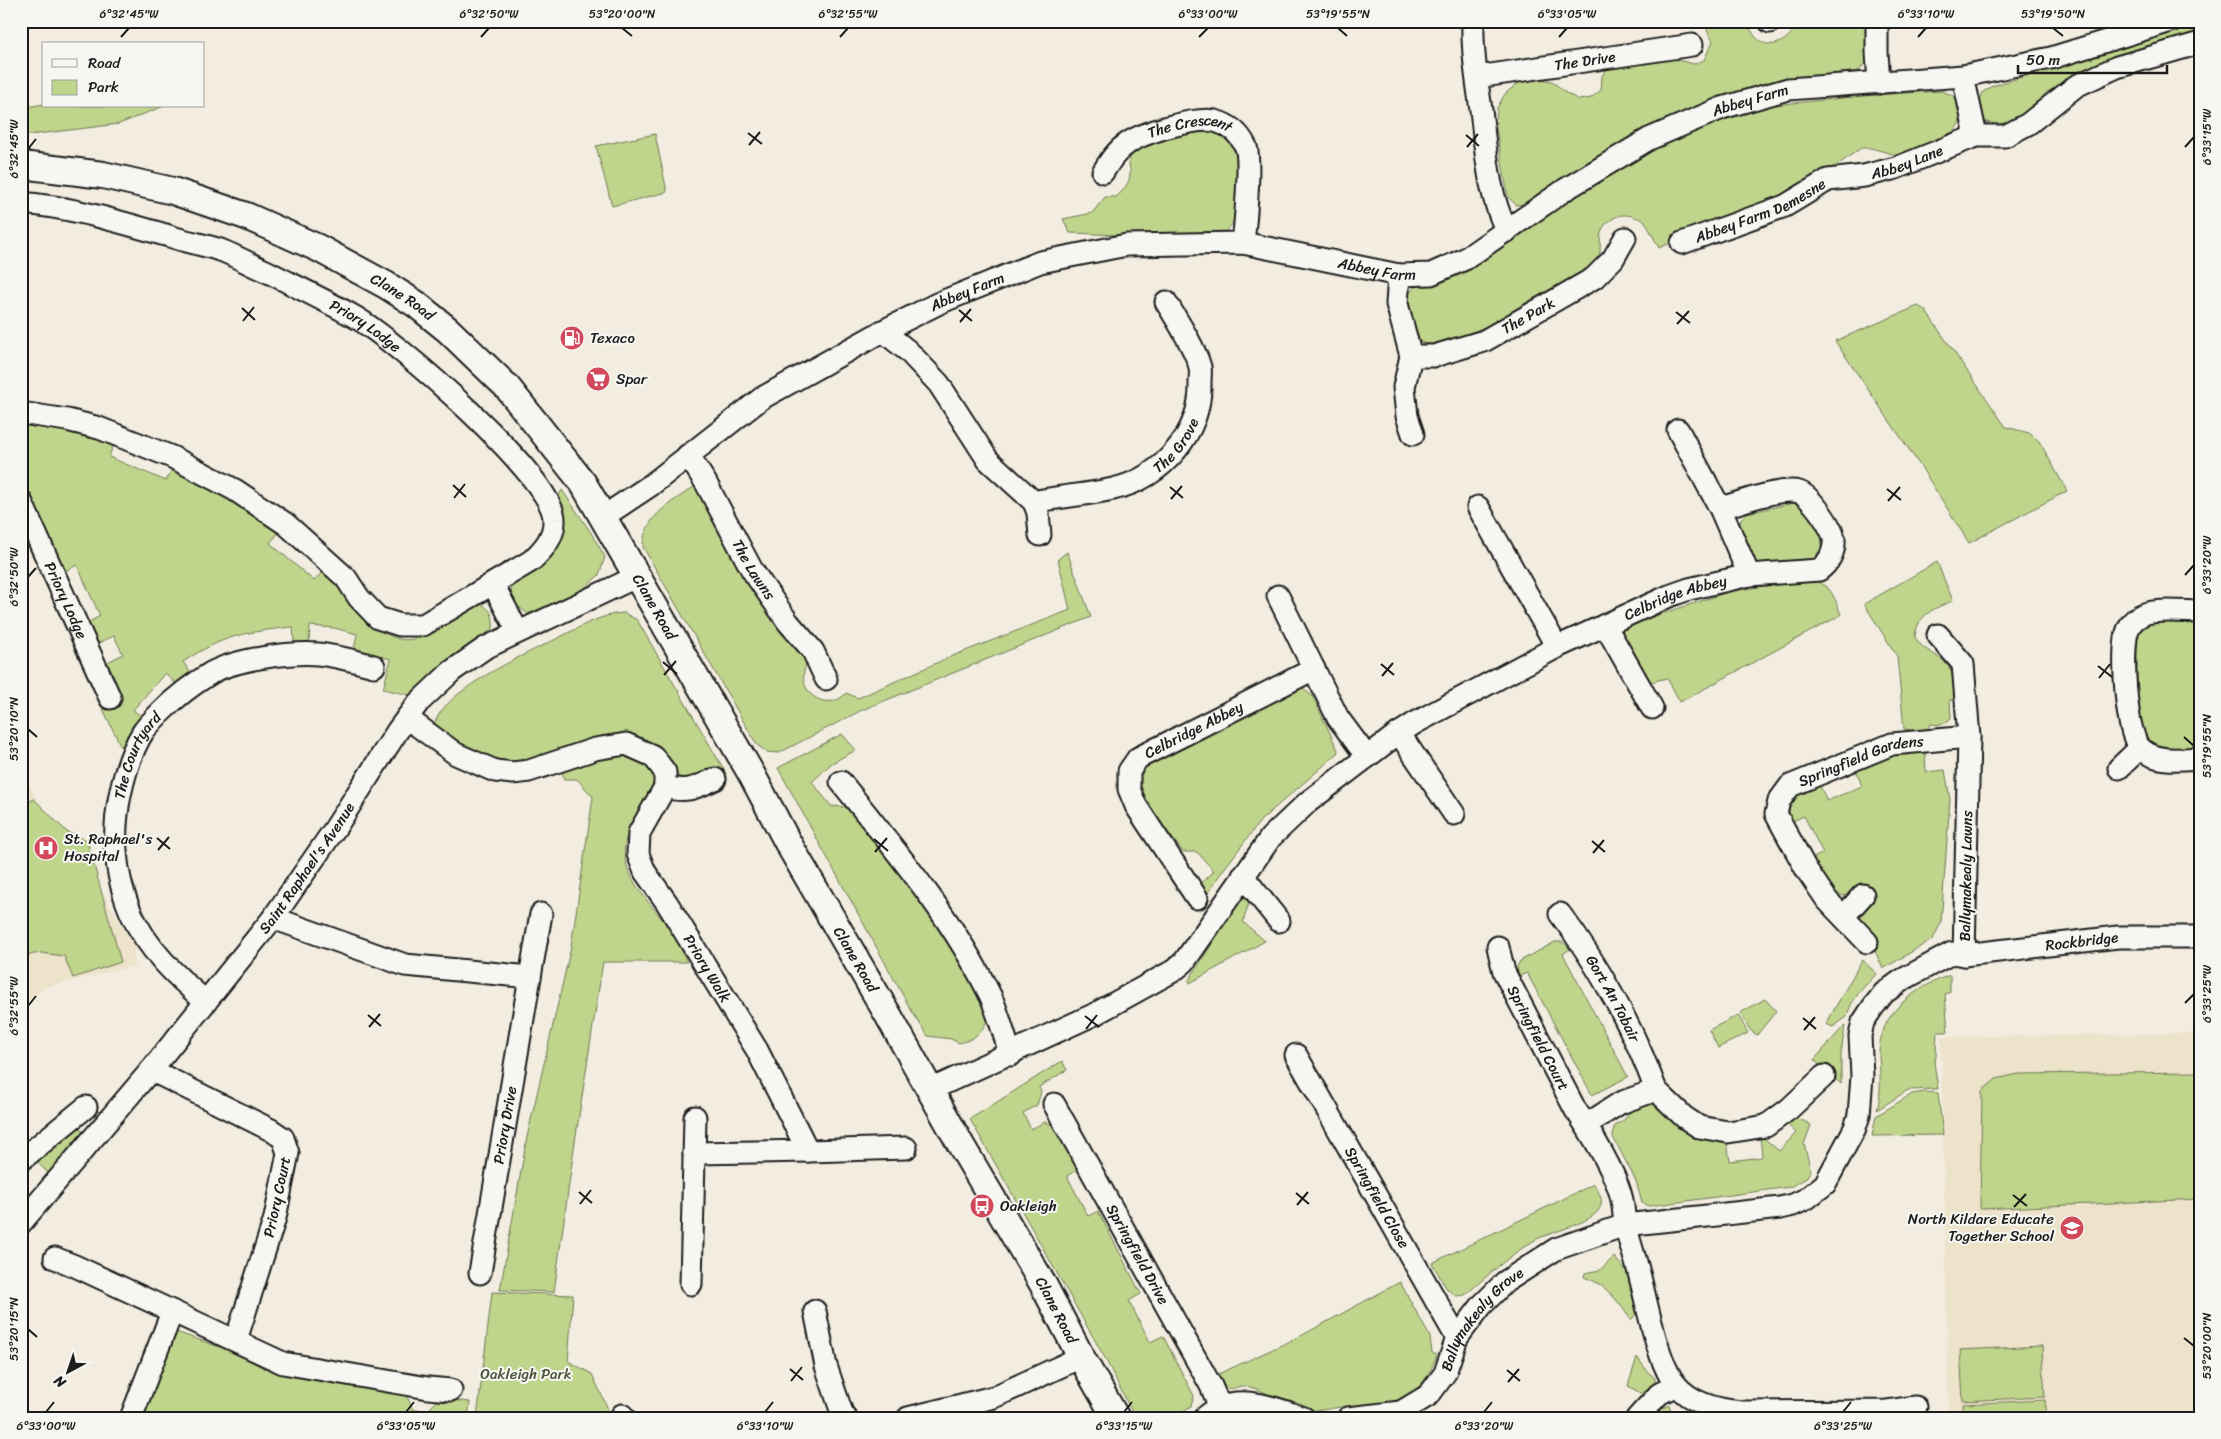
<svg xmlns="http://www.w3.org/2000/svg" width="2221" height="1439" font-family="Sriracha,sans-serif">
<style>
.built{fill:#ede2ca}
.green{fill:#bfd58b;stroke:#6e7854}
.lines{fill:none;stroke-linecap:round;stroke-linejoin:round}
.minor-casing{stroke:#1c1c1c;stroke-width:25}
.major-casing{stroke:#1c1c1c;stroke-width:30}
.minor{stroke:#f6f6f2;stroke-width:21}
.major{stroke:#f6f6f2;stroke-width:26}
.ticks{fill:none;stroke:#1c1c1c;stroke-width:2}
.labels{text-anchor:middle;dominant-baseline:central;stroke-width:4;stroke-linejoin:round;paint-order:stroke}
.street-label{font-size:15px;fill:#1c1c1c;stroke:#f6f6f2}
.poi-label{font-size:15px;fill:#1c1c1c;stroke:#f6f6f2;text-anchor:start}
.park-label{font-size:15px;fill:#4d543d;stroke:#f6f6f2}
.neatline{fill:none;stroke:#1c1c1c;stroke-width:2}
.ticks-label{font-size:12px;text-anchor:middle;fill:#1c1c1c}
</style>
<rect width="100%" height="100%" fill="#f2ede0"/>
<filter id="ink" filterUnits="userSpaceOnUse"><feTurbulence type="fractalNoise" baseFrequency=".02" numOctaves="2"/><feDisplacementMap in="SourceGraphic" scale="10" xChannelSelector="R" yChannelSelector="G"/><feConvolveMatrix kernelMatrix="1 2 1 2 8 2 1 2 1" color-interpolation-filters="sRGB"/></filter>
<g filter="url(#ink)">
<path class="built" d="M21 768 35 797 99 887 134 945V966L46 987 21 1006Z
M2200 1033V1418H1949L1941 1037Z"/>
<path class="green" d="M1710 21H1748C1756 54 1787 50 1798 21H1868L1867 60 1859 71 1774 82 1706 102 1640 130 1525 204 1516 205 1508 197 1496 128 1497 108 1505 94 1518 83 1534 78 1552 81 1566 93 1579 100 1591 98 1601 90 1602 76 1608 67 1669 58 1694 64 1704 60 1713 41 1707 31Z
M2200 24V33L2098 67 2047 92 2032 109 2010 124H1996L1986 122 1981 116 1978 107 1983 92 1992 86Z
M1942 91 1952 95 1958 102 1961 112 1960 122 1954 131 1945 136 1909 152 1896 155 1871 148H1861L1836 166 1812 176 1776 200 1671 235 1673 242 1659 248 1645 221C1633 216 1622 211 1611 220 1591 233 1608 250 1594 264 1574 283 1445 356 1421 342 1411 336 1404 300 1411 291 1422 277 1455 276 1470 268 1489 258 1505 241 1523 230 1549 214 1575 197 1600 181 1613 172 1626 163 1639 156 1679 135 1724 119 1768 107 1782 103 1799 103 1814 101 1856 96 1899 93 1942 91Z
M44 104V106H164L119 124 21 136V108Z
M1195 132C1206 132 1220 129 1229 137 1243 150 1240 203 1234 220 1231 227 1227 230 1221 234L1146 236 1070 233 1063 219 1092 213 1105 197H1116C1123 191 1129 184 1130 175 1131 171 1129 167 1129 163 1132 137 1175 136 1195 132Z
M655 134 667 192 612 206 596 146Z
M1918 306 1925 310 2006 427 2029 433 2039 441 2067 491 1969 543 1921 467 1835 341Z
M21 425H40L114 442 109 457 166 481 173 467 213 488 280 531 270 543 314 581 325 569C345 593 383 653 419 637 439 628 457 613 476 602 490 607 494 614 493 629L450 658 410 695 383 689 391 659 354 650 357 634 334 628 310 626 309 642 294 643 293 627C247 632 223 635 183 662L192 674 177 685 165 673 133 710 145 719 124 753 102 707 119 695 106 663 123 654 114 636 96 644 87 623 100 616 77 565 63 572 21 474Z
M698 484 808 658C806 665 802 674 804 681 808 701 833 709 846 693L858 698 950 657 1070 610 1058 559 1067 552 1091 617 862 710 779 753 767 752 757 745 643 547C643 515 675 501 698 484Z
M562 490 590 531 605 557 599 575 584 589 528 614 511 601V589L563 514 559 495Z
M1794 503C1810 507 1815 523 1823 536L1820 550 1810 564H1756L1740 528C1739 520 1741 518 1747 513Z
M1937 562 1953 601C1934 608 1917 615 1915 637 1923 653 1943 654 1951 671 1954 679 1954 690 1955 699L1950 700 1951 718C1944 725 1939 725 1930 724L1926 732 1904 729 1897 656 1864 604Z
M1819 582C1833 588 1836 602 1841 615L1680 702 1667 678 1651 682 1646 680 1623 639 1622 631 1625 626 1728 592 1783 583Z
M624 613 637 620 726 773H705L690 780H684L677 775 662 752 653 744 643 739 621 734 586 741 516 765 493 760 458 744 434 727C439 692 526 654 556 639 577 629 600 614 624 613Z
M2153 620H2200V750H2169L2158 747 2144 736 2137 706V637L2140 629Z
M1302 687 1313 697 1338 750 1337 754 1261 820 1221 873 1205 898 1194 891 1214 871 1197 852H1183L1145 802 1138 786V770Z
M842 734 856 750 832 763 812 782 831 806 846 807 906 876 972 980 988 1020C981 1033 974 1040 959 1043L951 1039 928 1036 911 1010 778 768Z
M1925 750 1926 772 1945 770 1950 799 1941 923 1933 939 1883 969 1861 919 1860 913 1850 896C1830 898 1819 875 1808 861L1823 853 1804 816 1786 824 1783 813 1794 797 1820 786 1827 801 1862 786 1856 770 1896 753Z
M606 755C631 755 652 755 656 785L630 835 626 838C616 877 657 907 675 937 680 945 683 954 687 962H603L574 1148 554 1292 500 1290 527 1137 571 947 593 797 577 779H564L562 771Z
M34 799 67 832 87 840 121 962 73 978 64 956 41 953 21 956V832L29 828 21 806Z
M1243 895 1249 903 1243 922 1265 941 1190 983 1189 980Z
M1555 942H1563L1570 949 1563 954 1628 1077 1592 1095 1527 973 1519 976 1517 967 1520 961Z
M1862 960 1877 974C1865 985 1850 1000 1847 1017L1833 1027 1826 1024Z
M1950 975V992L1945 994 1948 1032H1937L1936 1057 1934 1062 1938 1089 1908 1090 1877 1110C1882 1092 1880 1075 1879 1056 1878 1013 1913 989 1950 975Z
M1765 999 1776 1011 1757 1035 1750 1030 1740 1013Z
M1738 1015 1748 1033 1718 1048 1709 1030Z
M1845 1025 1841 1054V1084L1814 1060Z
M1062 1061 1067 1070 1039 1087 1041 1092 1037 1105 1023 1113 1031 1129 1045 1122 1058 1127 1080 1168 1067 1176 1088 1216 1098 1211 1141 1294 1129 1301 1150 1342 1163 1336 1194 1396 1191 1406 1172 1418H1135L1106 1360 970 1119Z
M2200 1072V1199L1980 1209 1982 1091 1996 1079 2018 1074Z
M1924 1092 1938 1093 1943 1135 1872 1136 1876 1116 1912 1094Z
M1643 1102 1655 1104 1678 1127 1695 1137 1727 1143 1730 1161 1762 1157 1760 1135 1779 1151 1796 1133 1785 1122C1796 1117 1801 1119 1811 1125L1804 1144 1811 1171 1805 1179 1790 1187 1649 1206 1642 1203 1636 1181 1613 1137 1614 1127 1625 1119 1629 1113 1627 1109Z
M78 1127 87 1136 51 1176 37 1162Z
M1594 1184C1599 1193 1606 1202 1597 1212 1587 1224 1551 1232 1535 1240 1509 1255 1488 1276 1465 1295L1456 1296 1447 1289 1432 1263Z
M1614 1257 1627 1272 1639 1311 1631 1320C1618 1301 1606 1284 1584 1277L1585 1273 1600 1270Z
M1400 1282 1430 1337 1432 1353 1437 1355C1418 1408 1388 1402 1341 1407 1331 1408 1314 1413 1303 1410 1285 1405 1269 1392 1250 1387 1230 1382 1235 1400 1214 1376L1297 1338Z
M492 1292 573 1295 568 1361 592 1374 612 1418H477Z
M173 1331 232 1351 264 1368 406 1394 413 1410H428L439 1399 470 1402 468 1418H140Z
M2042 1346 2045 1397 1963 1401 1960 1350Z
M1637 1357 1647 1371 1655 1378V1384L1644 1395 1628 1386Z
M2045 1400 2046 1418H1963V1404Z
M1669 1405 1671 1410 1701 1418H1650L1655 1413Z"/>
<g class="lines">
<defs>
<g id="minor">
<path d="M1473 21C1472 51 1477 81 1481 110 1486 150 1488 195 1507 231"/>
<path d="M1877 21V52L1879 83"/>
<path d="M1770 22 1771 21"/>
<path d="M1963 76 1976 136"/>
<path id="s1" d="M1477 77 1692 45"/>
<path id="s2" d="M1103 172C1110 161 1116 151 1128 143 1144 132 1196 117 1215 121 1230 125 1240 134 1246 147 1251 161 1245 226 1243 243"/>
<path id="s3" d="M21 203C72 207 120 222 169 236 187 242 206 245 223 251 238 257 253 266 268 272 297 287 327 301 355 317 395 340 553 477 554 519 555 537 543 550 531 561L423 625H400L378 618 359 598 346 578 286 524 235 490 172 457 99 428 67 420 21 413"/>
<path id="s4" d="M1682 243 1785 206 1828 180 1864 176 1896 168 1976 136H2005L2028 124 2076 86 2117 67 2200 43"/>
<path d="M1399 275 1397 304 1411 356 1404 387 1407 416 1413 434"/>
<path d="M883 331 908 351 939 384 988 460 1034 502 1038 513 1040 535"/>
<path id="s5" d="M1411 356H1434L1484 341 1594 278 1613 259 1625 238"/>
<path d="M1678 430 1720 508 1749 575"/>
<path id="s6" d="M688 455 706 483 752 570 788 622 813 651 826 679"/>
<path id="s7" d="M21 501 110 698"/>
<path id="s8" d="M1034 502C1060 496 1087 495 1113 489 1162 478 1202 433 1200 382 1200 378 1201 372 1200 367 1195 348 1177 320 1166 302"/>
<path d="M1478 507 1557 647"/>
<path id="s9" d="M603 517 651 485 762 398 883 331 939 303 1040 262 1127 245 1243 243 1399 275 1431 274 1465 259 1566 189 1649 139 1722 108 1788 89 1963 76 2051 58 2171 21"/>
<path d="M493 584 518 632"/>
<path d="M1278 596 1338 718 1367 757"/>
<path d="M2200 612C2185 612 2152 608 2140 616 2132 620 2127 629 2126 638 2123 660 2125 734 2141 749 2157 763 2181 759 2200 758"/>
<path d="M1605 625 1652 708"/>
<path d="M1938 635 1963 664 1969 737 1964 955"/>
<path id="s10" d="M407 718 456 754 495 771 513 773 529 771 595 749 626 744 653 756 665 772V787L639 833 638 854 645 872 667 903 757 1050 808 1151 906 1148"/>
<path d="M1399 733 1454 814"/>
<path d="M2119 768 2140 748"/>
<path d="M841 782C896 851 952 917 991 997 999 1015 1004 1036 1011 1055"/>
<path d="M665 787C687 793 695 788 715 779"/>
<path d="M1243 876 1279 921"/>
<path id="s11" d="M1197 898 1136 806 1129 789V771L1138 758 1314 669"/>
<path id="s12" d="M1560 914C1599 965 1634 1030 1656 1090"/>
<path d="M1844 916 1863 895"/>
<path d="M273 918 405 965 530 977 541 914"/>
<path id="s13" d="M1867 942 1827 900 1806 869 1776 814 1779 801 1790 786 1892 744 1969 737"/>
<path id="s14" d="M1498 947 1504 972 1575 1109C1589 1129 1615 1172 1621 1196 1624 1205 1623 1216 1626 1226 1629 1242 1635 1257 1639 1273 1647 1303 1657 1362 1676 1385 1692 1404 1719 1410 1741 1412L1887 1411 1916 1407"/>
<path id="s15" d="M206 1002C177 977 147 949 131 913 115 876 112 835 120 795 125 772 131 751 143 732 148 725 155 718 161 712 176 697 193 684 211 673 235 659 291 652 318 654 337 656 355 661 374 666"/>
<path id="s16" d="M1296 1055 1457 1338"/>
<path d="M151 1070 271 1130 283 1138 288 1153 275 1218 236 1340"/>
<path id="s17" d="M930 1090 1095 1014 1173 971 1184 962 1271 837 1308 802 1392 738 1415 723 1557 647 1669 596 1689 589 1749 575 1819 570C1828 564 1835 552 1834 540 1834 529 1810 495 1799 492 1780 487 1740 503 1720 508"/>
<path id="s18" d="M1054 1104 1211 1386 1220 1407"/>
<path d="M1586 1125 1620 1103 1656 1090 1684 1117 1699 1127 1728 1132 1766 1126 1789 1109 1824 1076"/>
<path d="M694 1153 808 1151"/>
<path d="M21 1160 86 1107"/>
<path id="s19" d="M21 1223 151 1070 273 918 336 827 398 730 418 703 452 671 485 648 638 576"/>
<path d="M55 1258 75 1266 283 1363 428 1388 451 1390"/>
<path id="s20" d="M480 1273 530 977"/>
<path d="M691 1284 695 1117"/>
<path d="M815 1311 826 1366 842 1413 846 1418"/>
<path d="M622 1415 625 1418"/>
<path d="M131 1418 172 1312"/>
<path d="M908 1418 994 1397 1081 1357"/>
<path d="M1204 1418C1209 1414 1214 1410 1220 1407 1247 1396 1278 1409 1304 1418"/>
<path id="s21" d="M1348 1418 1401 1412 1429 1395 1445 1373 1457 1338 1482 1305 1505 1282 1556 1249 1625 1225 1780 1208 1793 1205 1806 1199 1825 1184 1855 1128 1859 1115 1862 1076 1860 1036 1863 1022 1873 1007 1884 993 1902 980 1952 953 1964 955 2118 937H2200"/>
<path d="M1637 1418 1659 1394 1676 1385"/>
</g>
<g id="major">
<path id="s22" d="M21 165 103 175 173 191 246 216 318 248 386 285 416 304 448 330 507 387 583 483 752 775 788 843 887 1013 962 1147 1044 1286 1081 1357 1116 1418"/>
</g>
</defs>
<use href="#minor" class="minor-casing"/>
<use href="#major" class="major-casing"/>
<use href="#minor" class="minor"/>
<use href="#major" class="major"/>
</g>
</g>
<path class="ticks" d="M622 28 632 36M1338 28 1347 36M2053 28 2063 36M121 37 129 28M481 37 489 28M840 37 848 28M1199 37 1208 28M1559 37 1567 28M1918 37 1926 28M748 133 762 144M1466 135 1479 146M749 145 760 132M1467 147 1478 134M2185 147 2194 137M28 149 36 139M242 308 255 320M959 310 972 321M1676 312 1690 323M243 321 254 307M960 322 971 309M1677 324 1689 311M453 485 466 497M1170 487 1183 498M1887 489 1901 500M454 498 465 484M1171 499 1182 486M1888 501 1900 487M2185 575 2194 565M28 577 36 568M663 662 677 674M1381 664 1394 675M2098 666 2112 677M664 675 676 661M1382 676 1393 663M2099 678 2110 664M28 729 37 737M2184 737 2194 746M157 838 170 849M874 839 888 851M1592 841 1605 852M158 850 169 837M875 852 887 838M1593 853 1604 840M2185 1003 2194 994M28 1006 36 996M368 1015 381 1026M1085 1016 1099 1027M1803 1018 1816 1029M369 1027 380 1014M1086 1029 1097 1015M1804 1030 1815 1017M579 1192 592 1203M1296 1193 1309 1204M2013 1195 2027 1206M580 1204 591 1190M1297 1205 1308 1192M2014 1207 2026 1194M28 1329 37 1337M2184 1338 2194 1346M790 1369 803 1380M1507 1370 1520 1381M791 1381 802 1367M1508 1382 1519 1369M46 1412 54 1402M406 1412 414 1402M765 1412 773 1402M1124 1412 1132 1402M1484 1412 1492 1402M1843 1412 1851 1402"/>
<defs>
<symbol id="fuel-disc" viewBox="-11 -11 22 22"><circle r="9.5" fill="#d1495b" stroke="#f6f6f2"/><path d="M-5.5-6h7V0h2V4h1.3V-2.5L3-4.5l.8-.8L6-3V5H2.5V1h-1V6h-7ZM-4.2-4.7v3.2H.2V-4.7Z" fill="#fff"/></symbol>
<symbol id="supermarket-disc" viewBox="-11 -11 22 22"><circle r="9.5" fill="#d1495b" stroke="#f6f6f2"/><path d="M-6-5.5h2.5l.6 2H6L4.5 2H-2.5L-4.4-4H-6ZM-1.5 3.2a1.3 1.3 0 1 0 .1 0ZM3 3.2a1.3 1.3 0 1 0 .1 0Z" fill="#fff"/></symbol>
<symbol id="hospital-disc" viewBox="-11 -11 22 22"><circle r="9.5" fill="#d1495b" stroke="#f6f6f2"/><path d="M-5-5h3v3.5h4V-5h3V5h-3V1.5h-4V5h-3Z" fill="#fff"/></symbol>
<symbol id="bus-disc" viewBox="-11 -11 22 22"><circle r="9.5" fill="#d1495b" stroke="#f6f6f2"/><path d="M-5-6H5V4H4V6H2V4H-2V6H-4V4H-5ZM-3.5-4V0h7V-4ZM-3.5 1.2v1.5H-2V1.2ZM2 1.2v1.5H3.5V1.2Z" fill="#fff"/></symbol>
<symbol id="school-disc" viewBox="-11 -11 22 22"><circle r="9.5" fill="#d1495b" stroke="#f6f6f2"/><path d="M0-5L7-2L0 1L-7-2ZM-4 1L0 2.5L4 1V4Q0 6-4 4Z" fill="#fff"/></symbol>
</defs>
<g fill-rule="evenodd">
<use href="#fuel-disc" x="558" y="324" width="28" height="28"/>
<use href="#supermarket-disc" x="584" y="365" width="28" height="28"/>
<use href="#hospital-disc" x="32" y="834" width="28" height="28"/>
<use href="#bus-disc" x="968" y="1192" width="28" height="28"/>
<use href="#school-disc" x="2058" y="1214" width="28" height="28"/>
</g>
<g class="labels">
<g class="street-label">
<text stroke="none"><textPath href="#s1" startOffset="109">The Drive</textPath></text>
<text stroke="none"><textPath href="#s9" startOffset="1270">Abbey Farm</textPath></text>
<text stroke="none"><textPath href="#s2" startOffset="104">The Crescent</textPath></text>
<text stroke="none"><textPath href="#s4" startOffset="241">Abbey Lane</textPath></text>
<text stroke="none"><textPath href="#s4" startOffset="85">Abbey Farm Demesne</textPath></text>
<text stroke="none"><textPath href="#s9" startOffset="850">Abbey Farm</textPath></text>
<text stroke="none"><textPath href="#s9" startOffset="430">Abbey Farm</textPath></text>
<text stroke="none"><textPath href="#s22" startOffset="408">Clane Road</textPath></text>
<text stroke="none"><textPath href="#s5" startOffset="126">The Park</textPath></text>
<text stroke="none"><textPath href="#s3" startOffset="369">Priory Lodge</textPath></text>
<text stroke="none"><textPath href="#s8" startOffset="159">The Grove</textPath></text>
<text stroke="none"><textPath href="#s6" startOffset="132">The Lawns</textPath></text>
<text stroke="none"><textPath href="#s17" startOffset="911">Celbridge Abbey</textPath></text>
<text stroke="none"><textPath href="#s7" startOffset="109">Priory Lodge</textPath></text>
<text stroke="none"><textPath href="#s22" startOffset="812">Clane Road</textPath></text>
<text stroke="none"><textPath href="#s11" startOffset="225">Celbridge Abbey</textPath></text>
<text stroke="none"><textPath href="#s15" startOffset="281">The Courtyard</textPath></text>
<text stroke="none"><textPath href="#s13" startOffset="266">Springfield Gardens</textPath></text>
<text stroke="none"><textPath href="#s19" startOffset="456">Saint Raphael's Avenue</textPath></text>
<text transform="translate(1966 876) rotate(-89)">Ballymakealy Lawns</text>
<text stroke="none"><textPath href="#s21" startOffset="982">Rockbridge</textPath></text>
<text stroke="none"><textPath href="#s22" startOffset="1218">Clane Road</textPath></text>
<text stroke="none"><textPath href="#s10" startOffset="511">Priory Walk</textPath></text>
<text stroke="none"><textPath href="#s12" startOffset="100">Gort An Tobair</textPath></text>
<text stroke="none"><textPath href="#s14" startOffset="100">Springfield Court</textPath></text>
<text stroke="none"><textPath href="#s20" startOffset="150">Priory Drive</textPath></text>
<text transform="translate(277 1197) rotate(-78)">Priory Court</text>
<text stroke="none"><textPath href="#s16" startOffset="164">Springfield Close</textPath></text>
<text stroke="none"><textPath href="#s18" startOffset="172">Springfield Drive</textPath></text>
<text stroke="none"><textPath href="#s22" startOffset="1622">Clane Road</textPath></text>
<text stroke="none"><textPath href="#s21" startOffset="180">Ballymakealy Grove</textPath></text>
</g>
<g class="poi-label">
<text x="590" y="338">Texaco</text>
<text x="616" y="379">Spar</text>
<text x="64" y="839">St. Raphael's<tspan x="64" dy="17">Hospital</tspan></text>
<text x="1000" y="1206">Oakleigh</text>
<text x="2054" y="1219" text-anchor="end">North Kildare Educate<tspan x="2054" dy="17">Together School</tspan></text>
</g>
<g class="park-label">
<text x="526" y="1374">Oakleigh Park</text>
</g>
</g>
<rect width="2221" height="1439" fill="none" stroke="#f6f6f2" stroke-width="55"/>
<rect x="42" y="42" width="162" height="65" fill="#f6f6f2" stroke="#9f9f9c"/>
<rect x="52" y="59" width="25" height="8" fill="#f6f6f2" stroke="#9f9f9c"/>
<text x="88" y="68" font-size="15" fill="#1c1c1c">Road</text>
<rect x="52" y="80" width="25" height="15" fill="#bfd58b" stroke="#9f9f9c"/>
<text x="88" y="92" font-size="15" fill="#1c1c1c">Park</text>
<g transform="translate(68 1372) rotate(220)" stroke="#f6f6f2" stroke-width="4" paint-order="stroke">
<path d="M0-4L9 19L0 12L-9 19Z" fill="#1c1c1c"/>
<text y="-8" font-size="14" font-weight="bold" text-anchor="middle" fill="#1c1c1c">N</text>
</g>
<path d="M2018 65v8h149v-8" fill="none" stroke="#1c1c1c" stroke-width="2.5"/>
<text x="2026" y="65" font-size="15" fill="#1c1c1c" stroke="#f6f6f2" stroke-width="4" paint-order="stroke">50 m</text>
<rect x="28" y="28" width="2166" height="1384" class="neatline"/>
<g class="ticks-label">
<text x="129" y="18">6°32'45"W</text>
<text x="489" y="18">6°32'50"W</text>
<text x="622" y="18">53°20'00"N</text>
<text x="848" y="18">6°32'55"W</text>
<text x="1208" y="18">6°33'00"W</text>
<text x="1338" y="18">53°19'55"N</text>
<text x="1567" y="18">6°33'05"W</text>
<text x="1926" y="18">6°33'10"W</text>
<text x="2053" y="18">53°19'50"N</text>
<text transform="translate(2207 137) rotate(-90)" y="4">6°33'15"W</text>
<text transform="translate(14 149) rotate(-90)" y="4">6°32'45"W</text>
<text transform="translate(2207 565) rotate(-90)" y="4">6°33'20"W</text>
<text transform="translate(14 577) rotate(-90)" y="4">6°32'50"W</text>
<text transform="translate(14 729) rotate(-90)" y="4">53°20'10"N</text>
<text transform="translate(2207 746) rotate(-90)" y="4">53°19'55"N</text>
<text transform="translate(2207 994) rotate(-90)" y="4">6°33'25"W</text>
<text transform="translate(14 1006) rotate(-90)" y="4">6°32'55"W</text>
<text transform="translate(14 1329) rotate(-90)" y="4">53°20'15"N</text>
<text transform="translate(2207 1346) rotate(-90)" y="4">53°20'00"N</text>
<text x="46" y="1430">6°33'00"W</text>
<text x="406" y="1430">6°33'05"W</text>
<text x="765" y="1430">6°33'10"W</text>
<text x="1124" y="1430">6°33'15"W</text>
<text x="1484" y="1430">6°33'20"W</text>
<text x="1843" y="1430">6°33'25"W</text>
</g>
</svg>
